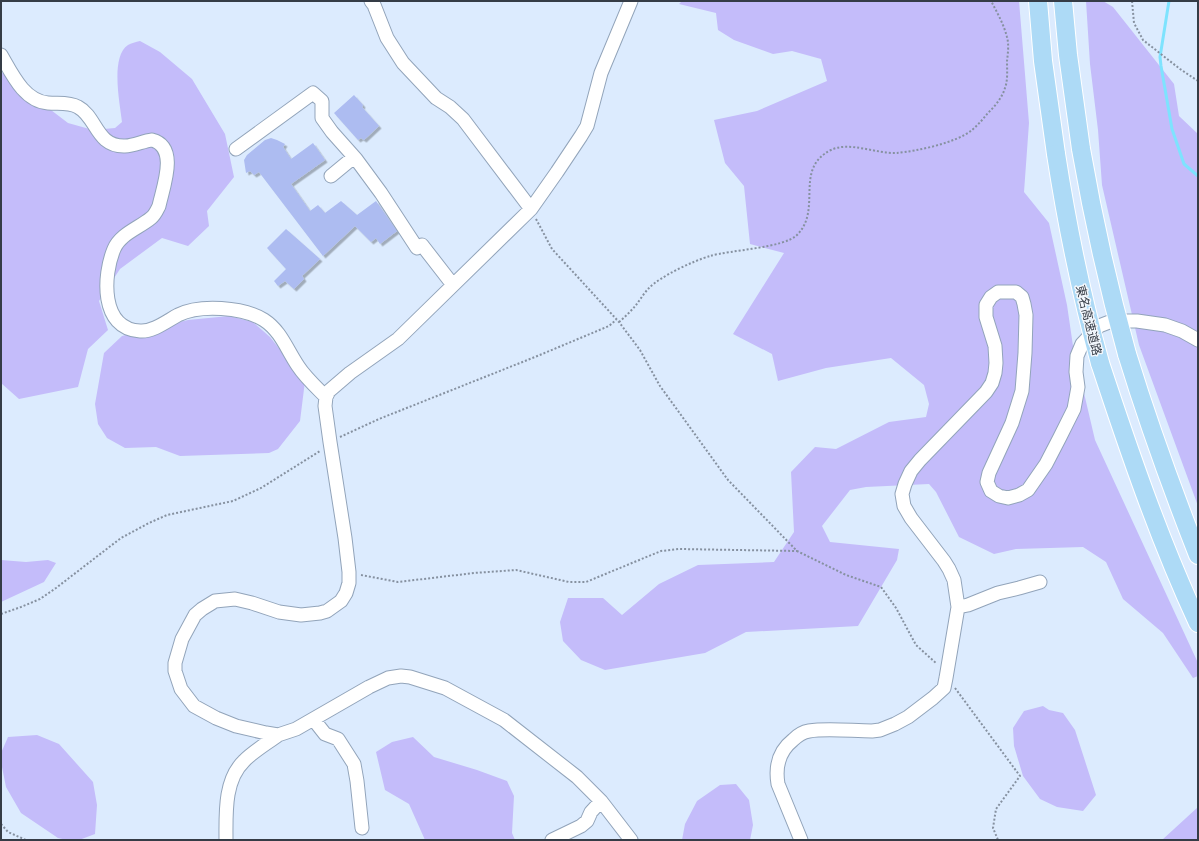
<svg xmlns="http://www.w3.org/2000/svg" width="1199" height="841" font-family="'Open Sans','Noto Sans JP',sans-serif">
<style>
.green{fill:#c4bcfa}
.lines{fill:none;stroke-linecap:round;stroke-linejoin:round}
.stream{stroke:#7ee3fe;stroke-width:3}
.building{fill:#adbcf1;filter:url(#shadow)}
.minor-casing{stroke:#92a4ba;stroke-width:15}
.highway-casing{stroke:#fff;stroke-width:20}
.path{stroke:#8691a0;stroke-width:2;stroke-dasharray:2 2;stroke-linecap:butt}
.minor{stroke:#fff;stroke-width:13}
.highway{stroke:#addaf6;stroke-width:18}
.highway-bridge-casing{stroke:#fff;stroke-width:20;stroke-linecap:butt}
.highway-bridge{stroke:#addaf6;stroke-width:18}
.labels{text-anchor:middle;dominant-baseline:central;stroke-width:3;stroke-linejoin:round;paint-order:stroke}
.street-label{font-size:12px;fill:#353c46;stroke:#f3f7fc}
</style>
<defs>
<filter id="shadow"><feDropShadow dx="2.5" dy="2.5" stdDeviation="0" flood-color="#0004"/></filter>
</defs>
<rect width="100%" height="100%" fill="#dcebfe"/>
<path class="green" d="M682 1H1019L1029 123 1024 192 1049 223 1067 305 1073 346 1095 440 1198 663V676L1193 678 1163 633 1123 599 1106 562 1083 547 1016 549 994 554 959 537 936 492 929 484 866 487 850 490 822 526 830 542 899 549 897 560 858 626 746 632 705 653 605 670 581 660 563 641 560 622 568 598H603L622 615 659 584 698 565 774 562 794 532 791 472 815 447 836 449 889 422 926 417 929 404 924 385 891 358 826 368 778 381 772 354 733 334 784 253 750 244 744 186 725 163 714 120 757 111 827 81 821 59 792 51 773 54 734 40 718 30 716 13 679 4Z
M1086 1H1103L1113 7 1174 84 1179 116 1198 134V506L1139 345 1102 185 1098 130 1090 64Z
M140 41 160 52 192 79 225 134 234 177 207 211 209 226 188 246 162 238 120 269 99 301 108 330 88 349 78 387 19 399 1 383V72L68 123 93 130 115 128 122 122C120 104 110 57 128 45 131 43 136 42 140 41Z
M229 316 253 322 270 337 305 381 300 421 278 449 269 453 180 456 156 447 125 448 107 438 98 424 95 404 104 353 122 336 188 320Z
M1 560 26 562 48 560 56 563 44 582 1 602Z
M1043 706 1049 710 1063 713 1075 730 1096 795 1083 811 1057 807 1040 799 1023 776 1014 746 1013 728 1024 711Z
M37 735 59 744 93 782 97 805 95 834 79 840H67L58 838 21 813 6 787 1 762V753L8 737Z
M413 737 434 757 477 770 507 781 514 796 512 833 515 840H425L409 804 385 790 376 752 392 742Z
M736 784 749 800 753 825 750 840H682L685 824 697 801 720 785Z
M1198 807V840H1162Z"/>
<g class="lines">
<path class="stream" d="M1169 1 1160 57 1161 66 1172 129 1184 164 1198 176"/>
</g>
<path class="building" d="M354 95 363 105 362 107 379 126 364 140 361 138 358 140 334 113Z
M271 138 277 140 285 144 283 147 291 159 313 143 325 160 291 184 310 211 318 205 325 213 341 201 357 215 376 201 397 231 380 244 376 238 371 242 355 226 323 256 259 172 254 175 250 171 246 173 244 160 247 155 265 140Z
M286 229 320 259 302 276 304 279 294 289 285 281 278 286 274 281 286 269 267 248Z"/>
<g class="lines">
<defs>
<path id="minor" d="M371 1 374 5 387 38 403 63 436 98 450 107 463 119 531 209
M1 55C12 74 24 101 48 103 58 104 69 102 78 107 97 117 96 147 125 146 134 146 143 141 152 140 179 147 163 187 159 206 157 210 155 215 151 218 139 228 120 234 114 249 103 275 100 329 140 331 153 332 167 321 178 315 200 304 243 307 264 320 281 331 287 350 298 366 305 377 316 387 326 397
M236 149 313 93 322 101V118L332 132 356 159 381 193 417 248 422 245 453 285
M331 176 354 157
M958 607 968 605 998 593 1019 588 1040 582
M314 720 325 734 338 739 354 764 357 781 362 828
M226 840C226 814 224 780 244 761 251 753 269 742 278 735
M552 840 581 826 587 821 591 812 601 801
M631 840 601 801 577 777 504 720 445 688 410 677 401 676 388 678 369 687 296 729 278 735 266 733 236 726 216 718 194 706 181 689 175 671V663L182 639 195 615 202 609 215 601 235 599 252 603 279 612 301 615 320 613 327 611 341 601 346 593 349 583V572L345 538 330 442 325 406 326 397 329 391 350 373 398 339 531 209 557 172 581 136 587 126 601 73 631 1
M801 840 778 784C775 766 779 751 793 740 798 735 803 732 809 731 827 728 853 731 872 731L880 730 895 724 908 717 933 698 944 688 946 678 958 607 954 580 949 569 944 561 911 518 904 506 902 494 905 484 911 471 920 460 986 392 992 383 995 373 996 363 995 346 986 317V305L991 297 998 292H1016L1022 297 1024 304 1026 315 1025 353 1022 391 1012 423 989 473 987 482 991 491 999 496 1008 498 1019 495 1028 490 1046 464 1060 437 1074 409 1078 387 1076 372 1077 356 1082 344 1099 326 1112 321H1137L1165 325 1182 331 1198 340"/>
<path id="highway" d="M1038 1 1043 61 1056 154
M1063 1 1068 55 1081 149
M1127 354C1148 422 1172 489 1198 555
M1100 363C1129 451 1159 539 1198 623"/>
</defs>
<use href="#minor" class="minor-casing"/>
<use href="#highway" class="highway-casing"/>
<path class="path" d="M1132 1 1134 23 1143 40 1180 69 1198 81
M536 219 552 249 619 322 640 350 660 386 728 480 797 551 846 575 881 587 896 608 916 645 937 664
M619 322C625 317 631 311 636 305 640 300 644 293 649 288 661 276 693 261 710 256 730 250 784 248 797 235 823 209 793 169 831 150 849 141 877 154 897 153 917 151 956 143 972 130 978 125 983 119 988 113 995 106 1002 98 1005 88 1008 80 1007 70 1007 61 1008 53 1009 44 1007 37 1004 25 997 12 991 1
M340 437 379 419 535 357 609 326 616 320
M361 575 398 582 474 573 516 570 569 582H586L661 551 679 549 797 551
M1 614 21 607 40 599 56 588 121 538 149 523 167 515 233 501 261 488 320 451
M955 688 1020 776 996 809 993 828 998 840
M1 824 8 832 26 840"/>
<use href="#minor" class="minor"/>
<use href="#highway" class="highway"/>
<defs>
<path id="highway-bridge" d="M1081 149C1093 218 1108 286 1127 354
M1056 154C1067 225 1081 294 1100 363"/>
</defs>
<use href="#highway-bridge" class="highway-bridge-casing"/>
<use href="#highway-bridge" class="highway-bridge"/>
</g>
<g class="labels">
<g class="street-label">
<text transform="translate(1089 320) rotate(76)">東名高速道路</text>
</g>
</g>
<rect width="1199" height="841" fill="none" stroke="#353c46" stroke-width="4"/>
</svg>
